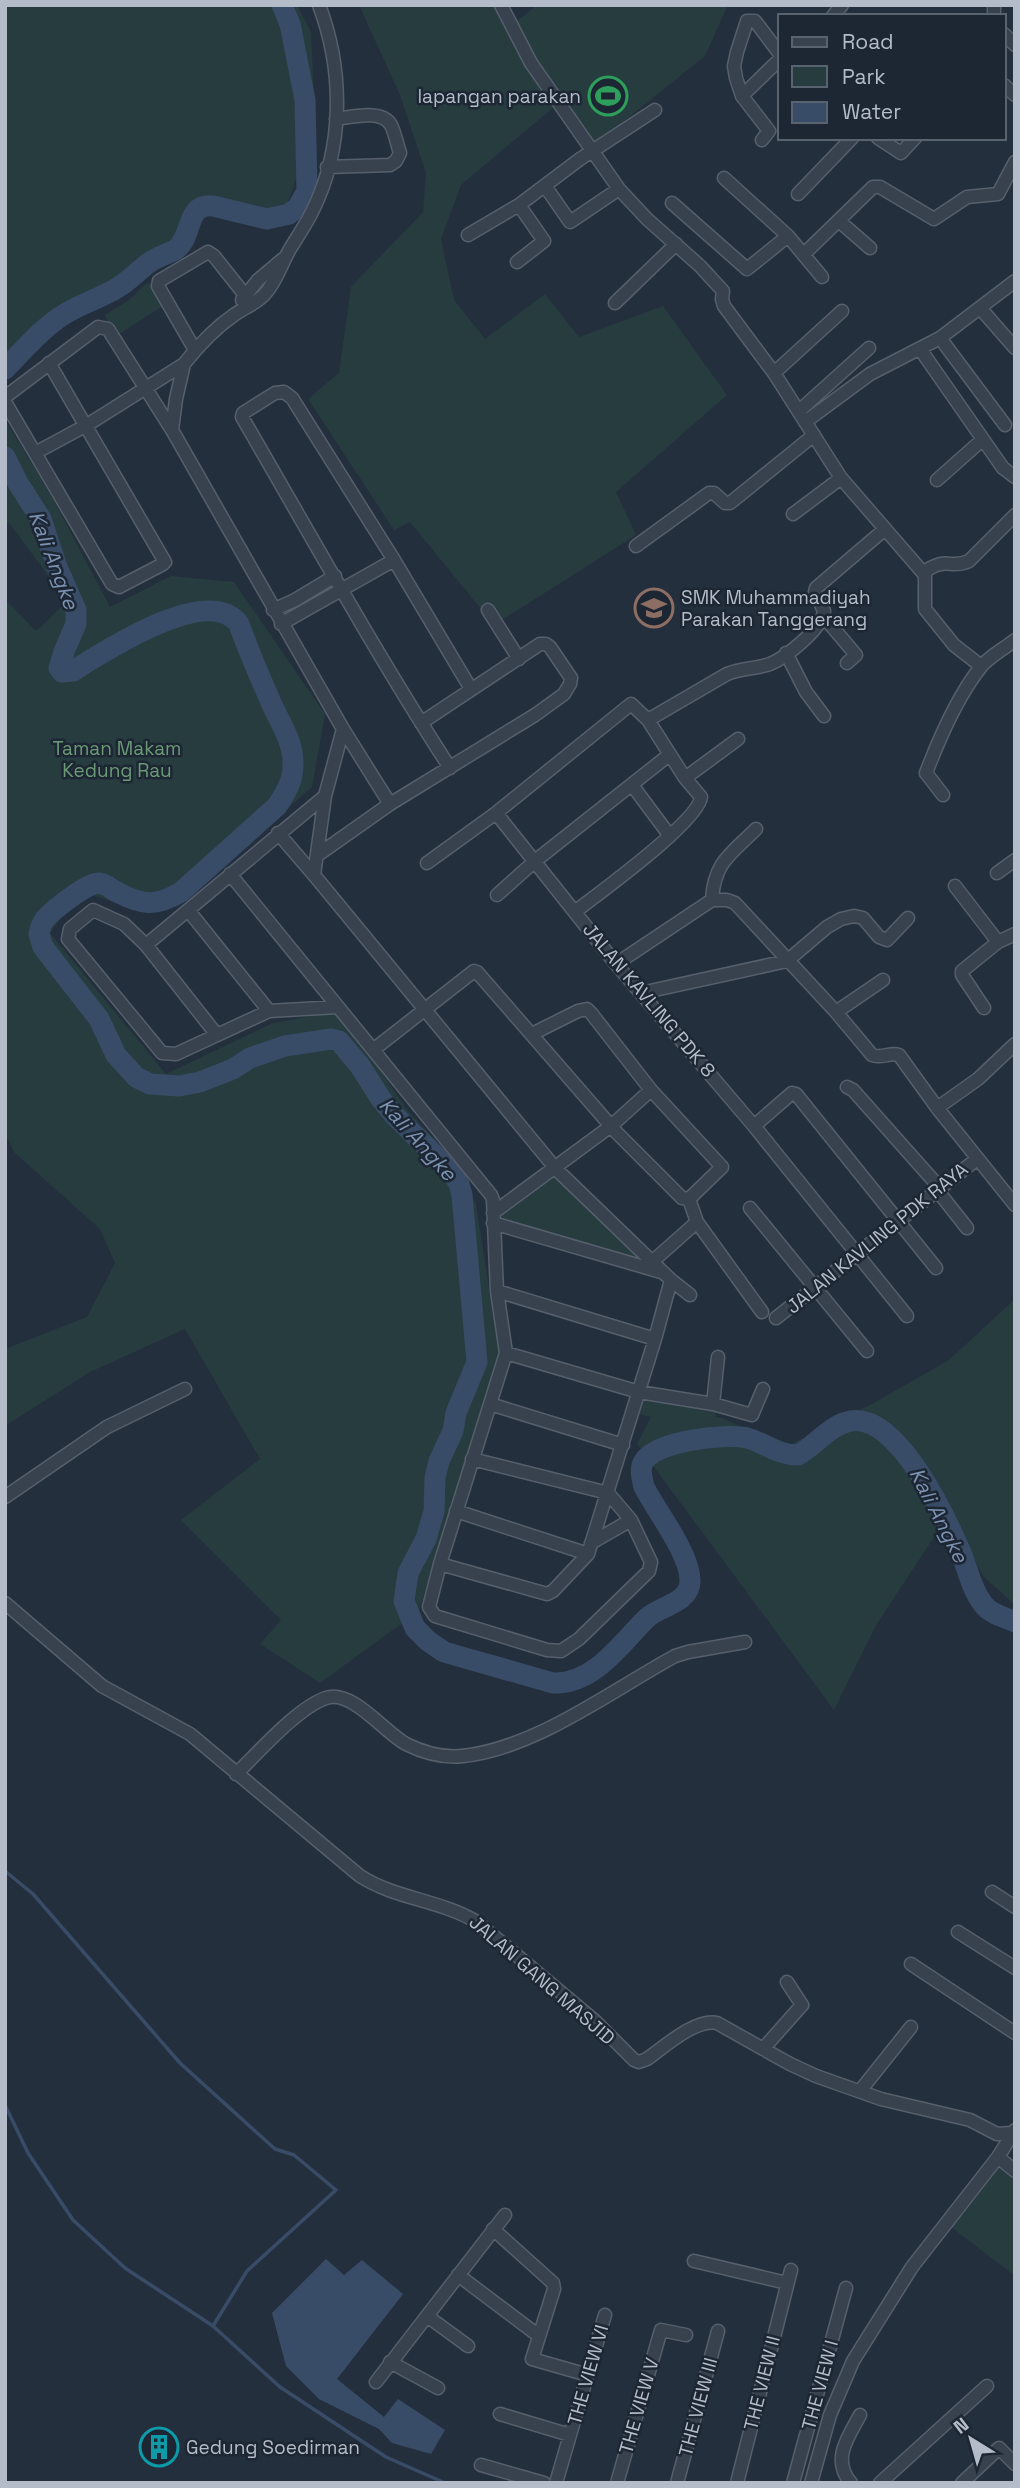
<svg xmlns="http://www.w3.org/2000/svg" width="1020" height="2488" font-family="'Space Grotesk',sans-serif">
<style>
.green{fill:#263c3f}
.water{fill:#394c67}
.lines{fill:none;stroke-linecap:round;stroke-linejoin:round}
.stream{stroke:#394c67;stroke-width:3.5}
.river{stroke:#394c67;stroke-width:21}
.minor-casing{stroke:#565f6c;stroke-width:15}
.minor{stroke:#38414e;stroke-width:12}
.labels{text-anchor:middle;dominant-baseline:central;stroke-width:5;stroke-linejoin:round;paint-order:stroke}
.poi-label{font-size:19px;fill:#b4bcc9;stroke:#1d2633;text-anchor:start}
.park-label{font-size:19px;fill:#6b9a76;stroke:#1d2633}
.street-label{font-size:19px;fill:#b4bcc9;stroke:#1d2633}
.water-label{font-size:21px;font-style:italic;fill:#7c92b1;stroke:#1d2633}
</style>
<rect width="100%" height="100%" fill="#242f3e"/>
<path class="green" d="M5 5H297L311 32 315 126 282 219 204 214 5 369Z
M359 5H494L508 28 537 5H728L705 56 593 146 555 106 461 185 441 239 454 300 485 339 545 294 579 337 663 306 727 395 616 492 636 535 494 625 410 522 394 530 308 399 339 373 351 287 423 212 426 173 400 95Z
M147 283 158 286 163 306 113 338 105 315 129 300Z
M5 420 52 497 110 607 171 576 234 582 325 714 312 787 186 897 145 913 81 891 50 933 166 1074 273 1023 340 1011 408 1111 450 1155 476 1204 499 1354 419 1611 320 1683 260 1644 281 1620 181 1520 260 1459 185 1329 90 1372 5 1426V1349L87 1317 115 1263 100 1229 14 1152 5 1133V599L36 631 67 601 10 524 5 521Z
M556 1169 654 1270 493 1223Z
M1015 1299V1605L984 1577 948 1516 876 1625 834 1710 637 1444 651 1417 632 1413 643 1392 717 1411 715 1417 722 1418 785 1447 872 1404 949 1360Z
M999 2164 1015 2177V2276L951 2227Z"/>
<path class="water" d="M326 2259 344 2275 362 2260 403 2294 337 2379 384 2417 398 2399 445 2430 431 2454 392 2443 379 2429 319 2399 286 2366 272 2313Z"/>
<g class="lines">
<path class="stream" d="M5 1871 33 1894 180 2063 275 2149 294 2155 336 2190 247 2271 213 2326
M5 2105 28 2153 73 2220 125 2268 213 2326 280 2387 386 2457 445 2483"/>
<path class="river" d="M5 369C23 351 39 331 60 317 77 305 99 299 117 288 128 282 137 272 146 265 155 257 165 255 175 250 194 238 184 203 213 206L267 219 289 214 298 207 307 191 305 100 290 24 282 5
M5 457 18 483 41 519 57 567 76 610V624L65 649 59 668 62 672 73 671C105 651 208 583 239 624 248 650 259 675 270 700 279 722 294 740 293 766 293 781 285 794 277 806L181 892C157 906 144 906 119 893 112 890 107 884 99 883 88 882 53 910 45 919 42 923 40 929 39 934L43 947 99 1019 116 1055 136 1077 150 1084 179 1086 200 1082 233 1069 250 1058 285 1046 331 1039 339 1041 360 1066 381 1099 393 1114 452 1172 459 1184 462 1195 477 1362 456 1413 453 1431 439 1461 435 1478 434 1511 426 1539 408 1573 404 1601 415 1628 428 1641 444 1652 553 1683C594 1685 621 1643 647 1618 660 1606 689 1603 690 1582 691 1555 657 1512 644 1487 642 1478 639 1468 644 1461 657 1441 725 1433 747 1438 765 1443 778 1455 798 1455 815 1446 831 1424 851 1421 898 1413 947 1520 962 1555 968 1571 972 1590 983 1604 990 1614 1004 1617 1015 1622"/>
<defs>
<path id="minor" d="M501 5 531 63 619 189 647 219 700 266 723 291 722 299 724 306 774 373 841 478 925 575V609L954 645 981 666
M833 16 842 5
M994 16V5
M1004 34 1015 45
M1004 85 1015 95
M742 96 780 59
M878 138 901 153 915 138
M762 140 769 131 742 96 736 78 734 66 737 52 747 21H755L780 54
M327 167 390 165 396 161 400 153C397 144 395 133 391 125 382 109 351 117 336 119
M724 178 788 236 822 277
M545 186 570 222 619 189
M798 194 852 138
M672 203 747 269 788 236
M839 221 870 248
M468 235 519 205 580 159 655 110
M804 254 873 187H880L934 219 967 197 998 194 1015 162
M517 262 544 241 519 205
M242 300 258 280 283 259
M615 303 676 244
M981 309 1015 348
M940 338 1005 425
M920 349 1003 468 1015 477
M195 350 158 286 159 281 208 252 214 256 245 295
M774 373 842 311
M5 397 98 327 108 329 172 430 343 729 325 796 314 875 556 1169 671 1280 655 1339 588 1554 553 1591 547 1594 440 1564
M5 402 112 584 119 587 163 564 165 562 49 363
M799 411 869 348
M805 422 870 374 940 338 1015 281
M172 430 176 399 184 364
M35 453 87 425 184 364C198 346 215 328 234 315 244 308 255 304 264 295 277 281 281 264 290 249 298 236 306 224 312 212 344 148 344 71 319 5
M937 480 982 440
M793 514 841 478
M636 546 709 493H714L725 503H730L814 435
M923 573C947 555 950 570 969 561L1015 515
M273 610 295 600 335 576
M488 610 519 659
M824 617 856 655 847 663
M281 624 394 560
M786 653 806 692 824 716
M648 720 727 674C741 668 756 669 770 664 785 658 823 628 824 611L815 592 816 588 885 529
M343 729 390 804
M450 768C376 654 310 534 242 417L243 413 275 393 284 392 292 398 394 560 471 689
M632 785 670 836
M943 795 926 773C939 739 957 697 980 668 988 657 1004 649 1015 640
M496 813 631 704 648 720 685 778 738 739
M278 833 314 875
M319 854 390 804 535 715 564 694 570 684 571 678 550 647 546 644H540L421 723
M427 863 496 813 616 964 754 1126 907 1316
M997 873 1015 860
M230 874 491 1195 493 1200 497 1291 506 1353 440 1564 429 1607 435 1616 547 1650 561 1651 579 1639 649 1571 651 1562 631 1520 608 1493 472 1459
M955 886 998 942
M497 895 535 861 669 755
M712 900C714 862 731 854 756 829
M188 910 269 1011
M576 911C599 893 699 821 701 797L685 778
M146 945 325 796
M616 964 712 900H727L735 903 836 1012 872 1055C881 1059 890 1052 899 1055L938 1109 1015 1205
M641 993 787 961 827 927 841 919 854 916 863 918 879 937 887 940 908 918
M984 1008 962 975V971L998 942 1015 934
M836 1012 883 980
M532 1034 578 1011 587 1009 591 1013 651 1090 722 1167 689 1199
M217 1035 146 945 124 924 93 910 70 929 68 939 162 1053 176 1054 269 1011 338 1007
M373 1050 474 971 477 972 617 1133 682 1198 689 1199
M847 1087 853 1090 940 1188
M937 1108 978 1079 1015 1044
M754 1126 792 1093 796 1094 936 1268
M937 1190 967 1228
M689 1199 697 1222 762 1312
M750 1208 867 1351
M493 1213 611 1126 651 1090
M493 1223 661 1272
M653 1261 697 1222
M671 1280 690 1295
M497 1291 655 1339
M776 1318 977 1159
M506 1353 639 1392 713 1404 752 1415 763 1389
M490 1404 623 1445
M713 1404 718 1357
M5 1497 107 1427 185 1389
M456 1511 588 1554
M591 1543 631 1520
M5 1603 102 1686 190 1734 360 1876C396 1899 440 1900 477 1922L595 2021 634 2060 639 2062 647 2059C664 2047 696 2018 717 2023L790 2064 816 2076 881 2099 970 2120 997 2134 1012 2133
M236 1774C259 1752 297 1708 326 1698 352 1689 384 1732 406 1744 424 1753 444 1758 463 1756 536 1748 611 1691 675 1656L688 1652 745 1642
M992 1892 1015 1907
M958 1932 1015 1968
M911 1964 1015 2033
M763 2049 802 2005 787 1982
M860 2091 911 2027
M998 2157 1015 2171
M493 2229 553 2283 554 2289 532 2359 588 2375
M694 2261 787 2283
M458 2275 539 2336
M427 2316 468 2346
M390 2362 438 2388
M376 2382 505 2215
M500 2414 570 2435
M481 2465 544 2483
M556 2483 605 2315
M617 2483 661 2330 686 2335
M677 2483 718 2331
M737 2483 791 2270
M793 2483 846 2288
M811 2483 830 2415 853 2361 912 2267 998 2157 1015 2130
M851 2483C831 2460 848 2437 860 2415
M880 2483 987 2386
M962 2483 999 2448 1015 2464"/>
</defs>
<use href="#minor" class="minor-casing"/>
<use href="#minor" class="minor"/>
</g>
<defs>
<symbol id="stadium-ring" viewBox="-11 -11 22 22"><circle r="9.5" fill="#1d2633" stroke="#2e9e5b" stroke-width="1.5"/><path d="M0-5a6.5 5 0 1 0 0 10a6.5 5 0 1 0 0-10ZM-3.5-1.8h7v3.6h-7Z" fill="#2e9e5b"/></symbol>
<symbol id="school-ring" viewBox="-11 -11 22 22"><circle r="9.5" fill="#1d2633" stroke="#8d6e63" stroke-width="1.5"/><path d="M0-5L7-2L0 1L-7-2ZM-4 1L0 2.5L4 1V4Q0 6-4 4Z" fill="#8d6e63"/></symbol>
<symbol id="building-ring" viewBox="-11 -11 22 22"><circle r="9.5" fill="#1d2633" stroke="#0f9aa8" stroke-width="1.5"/><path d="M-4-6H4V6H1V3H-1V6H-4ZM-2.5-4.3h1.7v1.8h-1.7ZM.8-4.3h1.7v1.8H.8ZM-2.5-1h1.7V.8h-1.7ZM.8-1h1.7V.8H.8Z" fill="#0f9aa8"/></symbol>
</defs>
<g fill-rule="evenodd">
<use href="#stadium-ring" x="586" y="74" width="44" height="44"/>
<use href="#school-ring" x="632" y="586" width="44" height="44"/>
<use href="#building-ring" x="137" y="2425" width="44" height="44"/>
</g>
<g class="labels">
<g class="poi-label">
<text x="581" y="96" text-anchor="end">lapangan parakan</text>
<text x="681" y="597">SMK Muhammadiyah<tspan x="681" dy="22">Parakan Tanggerang</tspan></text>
<text x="186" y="2447">Gedung Soedirman</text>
</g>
<g class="park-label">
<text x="117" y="748">Taman Makam<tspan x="117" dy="22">Kedung Rau</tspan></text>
</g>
<g class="street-label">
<text transform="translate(649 1000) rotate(50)">JALAN KAVLING PDK 8</text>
<text transform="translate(877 1238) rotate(-39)">JALAN KAVLING PDK RAYA</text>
<text transform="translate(542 1980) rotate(41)">JALAN GANG MASJID</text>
<text transform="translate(588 2375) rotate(-74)">THE VIEW VI</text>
<text transform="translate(762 2383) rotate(-76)">THE VIEW II</text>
<text transform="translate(820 2385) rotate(-75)">THE VIEW I</text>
<text transform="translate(639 2406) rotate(-74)">THE VIEW V</text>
<text transform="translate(698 2407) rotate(-75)">THE VIEW III</text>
</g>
<g class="water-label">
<text transform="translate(54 560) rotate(69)">Kali Angke</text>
<text transform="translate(418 1139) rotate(48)">Kali Angke</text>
<text transform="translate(939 1515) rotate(63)">Kali Angke</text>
</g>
</g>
<rect width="1020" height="2488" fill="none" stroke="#b4bcc9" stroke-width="14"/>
<rect x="778" y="14" width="228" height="126" fill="#1d2633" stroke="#59626f" stroke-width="2"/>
<rect x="792" y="37" width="35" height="10" fill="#38414e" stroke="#59626f" stroke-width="2"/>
<text x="842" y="49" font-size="21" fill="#b4bcc9">Road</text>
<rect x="792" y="66" width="35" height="21" fill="#263c3f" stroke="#59626f" stroke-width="2"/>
<text x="842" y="84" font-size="21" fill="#b4bcc9">Park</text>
<rect x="792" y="102" width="35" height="21" fill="#394c67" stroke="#59626f" stroke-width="2"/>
<text x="842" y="119" font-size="21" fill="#b4bcc9">Water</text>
<g transform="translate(971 2439) rotate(323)" stroke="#1d2633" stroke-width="5" paint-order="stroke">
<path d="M0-5L12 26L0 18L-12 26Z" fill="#b4bcc9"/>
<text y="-10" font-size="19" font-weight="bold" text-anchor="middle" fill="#b4bcc9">N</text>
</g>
</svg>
